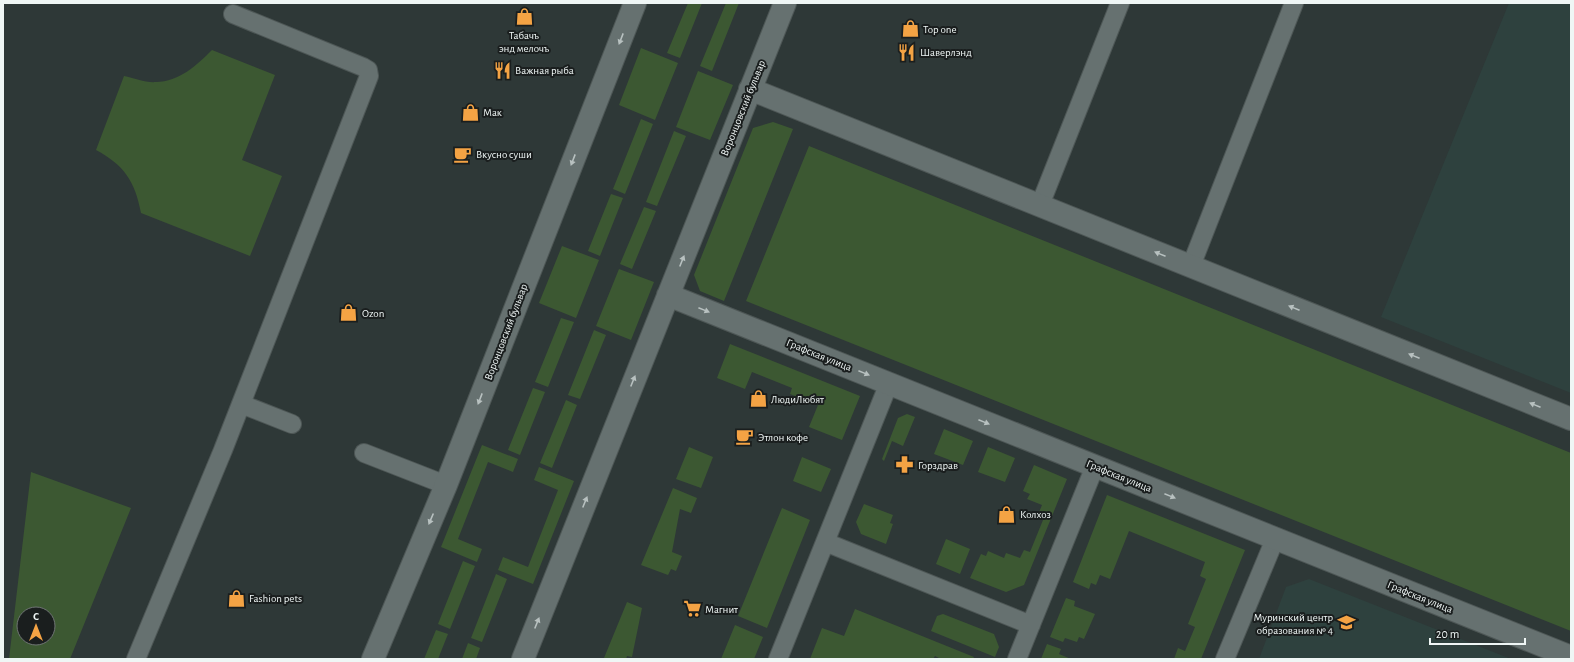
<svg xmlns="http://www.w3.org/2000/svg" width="1574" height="662" font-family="'Alegreya Sans',sans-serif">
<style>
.built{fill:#2e413e}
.green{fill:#3c5832;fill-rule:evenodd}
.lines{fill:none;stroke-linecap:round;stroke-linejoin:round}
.lane-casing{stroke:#4e5756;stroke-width:20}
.street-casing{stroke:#4e5756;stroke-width:24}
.lane{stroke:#667170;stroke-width:18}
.street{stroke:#667170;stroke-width:22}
.oneway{fill:#b8c1c0}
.labels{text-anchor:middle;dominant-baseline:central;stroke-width:4;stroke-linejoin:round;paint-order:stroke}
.poi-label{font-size:11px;fill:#eff6f5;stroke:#1a1e1e;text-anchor:start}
.street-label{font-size:11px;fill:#eff6f5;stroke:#1a1e1e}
</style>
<rect width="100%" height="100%" fill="#2e3837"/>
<path class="built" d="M1509 3H1571V393L1381 317Z
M1309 579 1511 659H1259L1286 587Z"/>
<path class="green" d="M688 3H702L680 58 667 53Z
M726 3H739L712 71 700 66Z
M641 48 678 63 655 120 619 105Z
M212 50 275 75 242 160 282 176 250 256 141 213C135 181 124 165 96 150L124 76C134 78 146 83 156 82 179 82 197 65 212 50Z
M698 71 733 85 710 140 676 127Z
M641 119 653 124 625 194 613 189Z
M773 122 793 129 724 301 700 291 694 275 753 128Z
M674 131 686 136 657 206 646 202Z
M809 146 1571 453V631L746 301Z
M611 194 623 198 600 256 588 251Z
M644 207 656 211 632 269 620 264Z
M562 246 599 260 576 318 539 303Z
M619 269 654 282 631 340 596 326Z
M561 318 574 322 548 387 535 382Z
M594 330 606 335 580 399 568 395Z
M730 344 860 396 842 440 809 427 818 405 790 394 792 388 752 372 745 389 717 378Z
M533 388 545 392 520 455 508 450Z
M566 400 577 405 552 468 540 463Z
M907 414 915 417 903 446 892 441 884 461 882 459 898 418Z
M944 429 973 441 963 465 934 454Z
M482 445 518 459 513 472 488 462 458 539 482 549 477 562 441 547Z
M689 447 713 457 701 488 676 479Z
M988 447 1015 458 1005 482 978 472Z
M802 457 831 469 821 492 793 481Z
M1034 465 1067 479 1024 585 1006 592 970 578 981 554 986 556 988 551 1004 558 1006 553 1020 558 1024 550 1030 552 1043 520 1037 517 1042 505 1027 499 1030 494 1023 491Z
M539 467 574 481 533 584 498 570 503 557 528 567 558 490 534 480Z
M31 472 131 508 70 659H9ZM24 614H48V638H24Z
M673 488 697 498 691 513 680 509 672 552 682 556 676 571 671 569 668 575 641 565Z
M1107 495 1245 550 1201 659H1174L1178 648 1185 651 1195 627 1188 624 1206 579 1200 576 1205 562 1129 531 1110 579 1100 575 1096 585 1091 583 1089 589 1073 582Z
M864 504 893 515 890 523 893 524 886 544 861 534 856 522Z
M782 508 810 520 767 628 738 616Z
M946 539 970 549 960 574 936 564Z
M463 561 475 566 450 629 438 624Z
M496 574 507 579 482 642 471 638Z
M1066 598 1075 601 1074 606 1095 614 1084 639 1079 637 1077 642 1065 638 1063 642 1050 637Z
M627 602 642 608 632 657 627 656 626 659 604 658Z
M855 609 974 657 973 659H941L935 656 933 659H810L822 628 844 636Z
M943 614 994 634 999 647 995 657 931 631 937 616Z
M735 625 763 637 754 659H721Z
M436 630 448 634 438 659H424Z
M468 643 480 648 476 659H462Z
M1047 644 1061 649 1059 654 1071 659H1041Z"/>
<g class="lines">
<defs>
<path id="lane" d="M1040 205 1120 3
M1191 266 1294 3
M241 404 292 424
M364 453 446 485
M825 542 1031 625
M136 659 223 450 369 76 368 70 363 67 233 14
M778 659 889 383
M1017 659 1095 466
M1225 659 1275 539"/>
<path id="street" d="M750 89 1571 419
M668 295 1571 657
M373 659 446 485 635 3
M523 659 785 3"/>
</defs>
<use href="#lane" class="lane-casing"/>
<use href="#street" class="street-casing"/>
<use href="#lane" class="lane"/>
<use href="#street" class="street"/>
</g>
<defs><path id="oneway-solid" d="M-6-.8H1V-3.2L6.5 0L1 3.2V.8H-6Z"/></defs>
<g class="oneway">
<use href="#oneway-solid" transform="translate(621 39) rotate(111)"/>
<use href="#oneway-solid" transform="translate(573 160) rotate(111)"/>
<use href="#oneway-solid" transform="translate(1160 254) rotate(-158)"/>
<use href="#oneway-solid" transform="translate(682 261) rotate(-68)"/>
<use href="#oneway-solid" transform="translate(1294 308) rotate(-158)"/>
<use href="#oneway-solid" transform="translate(704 310) rotate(22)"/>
<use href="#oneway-solid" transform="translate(1414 356) rotate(-158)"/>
<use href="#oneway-solid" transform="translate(864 373) rotate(22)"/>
<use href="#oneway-solid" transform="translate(633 381) rotate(-68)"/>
<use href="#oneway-solid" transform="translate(480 399) rotate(111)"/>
<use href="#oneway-solid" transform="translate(1535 405) rotate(-158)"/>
<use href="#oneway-solid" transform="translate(984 422) rotate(22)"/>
<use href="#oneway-solid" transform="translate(1170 496) rotate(22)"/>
<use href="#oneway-solid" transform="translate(585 502) rotate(-68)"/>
<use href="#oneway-solid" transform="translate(431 519) rotate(113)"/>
<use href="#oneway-solid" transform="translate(537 623) rotate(-68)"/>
</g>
<defs>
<symbol id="shop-bare" viewBox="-9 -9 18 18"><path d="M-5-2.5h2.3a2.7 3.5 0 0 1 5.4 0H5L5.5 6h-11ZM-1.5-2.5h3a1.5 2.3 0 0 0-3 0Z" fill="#f4a344" stroke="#1a1e1e" stroke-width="2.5" paint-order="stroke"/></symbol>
<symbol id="restaurant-bare" viewBox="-9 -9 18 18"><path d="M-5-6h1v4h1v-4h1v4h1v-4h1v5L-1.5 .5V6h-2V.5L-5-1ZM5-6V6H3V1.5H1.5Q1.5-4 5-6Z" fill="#f4a344" stroke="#1a1e1e" stroke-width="2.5" paint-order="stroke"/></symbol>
<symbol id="cafe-bare" viewBox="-9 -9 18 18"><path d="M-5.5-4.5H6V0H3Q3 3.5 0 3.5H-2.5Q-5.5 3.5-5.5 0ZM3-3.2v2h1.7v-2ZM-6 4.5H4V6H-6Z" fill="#f4a344" stroke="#1a1e1e" stroke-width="2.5" paint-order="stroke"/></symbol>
<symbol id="pharmacy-bare" viewBox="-9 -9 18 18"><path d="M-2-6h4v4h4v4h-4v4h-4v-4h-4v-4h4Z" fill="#f4a344" stroke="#1a1e1e" stroke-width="2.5" paint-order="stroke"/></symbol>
<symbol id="supermarket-bare" viewBox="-9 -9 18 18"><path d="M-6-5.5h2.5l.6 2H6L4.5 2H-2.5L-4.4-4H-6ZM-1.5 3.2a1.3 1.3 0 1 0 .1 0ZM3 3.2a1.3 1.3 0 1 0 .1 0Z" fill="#f4a344" stroke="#1a1e1e" stroke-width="2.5" paint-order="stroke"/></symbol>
<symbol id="school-bare" viewBox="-9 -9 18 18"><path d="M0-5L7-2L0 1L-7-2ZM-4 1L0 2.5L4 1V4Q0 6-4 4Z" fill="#f4a344" stroke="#1a1e1e" stroke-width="2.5" paint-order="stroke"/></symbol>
</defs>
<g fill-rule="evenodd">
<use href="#shop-bare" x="512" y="4" width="25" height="25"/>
<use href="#shop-bare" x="898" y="16" width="25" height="25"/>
<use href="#restaurant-bare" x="894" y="40" width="25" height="25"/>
<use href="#restaurant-bare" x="490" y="58" width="25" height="25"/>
<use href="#shop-bare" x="458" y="100" width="25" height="25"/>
<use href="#cafe-bare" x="450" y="142" width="25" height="25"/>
<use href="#shop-bare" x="336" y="300" width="25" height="25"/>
<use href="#shop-bare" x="746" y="386" width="25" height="25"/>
<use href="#cafe-bare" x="732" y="424" width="25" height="25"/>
<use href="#pharmacy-bare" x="892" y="452" width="25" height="25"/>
<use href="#shop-bare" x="994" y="502" width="25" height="25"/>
<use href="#shop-bare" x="224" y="586" width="25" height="25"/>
<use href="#supermarket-bare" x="680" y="596" width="25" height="25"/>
<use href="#school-bare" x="1334" y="610" width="25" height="25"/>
</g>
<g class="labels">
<g class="poi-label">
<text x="923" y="29">Top one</text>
<text x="524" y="35" text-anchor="middle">Табачъ<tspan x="524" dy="13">энд мелочъ</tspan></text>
<text x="920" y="52">Шаверлэнд</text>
<text x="515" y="70">Важная рыба</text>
<text x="483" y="112">Мак</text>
<text x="476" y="154">Вкусно суши</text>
<text x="362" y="313">Ozon</text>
<text x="771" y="399">ЛюдиЛюбят</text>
<text x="758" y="437">Этлон кофе</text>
<text x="918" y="465">Горздрав</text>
<text x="1020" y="514">Колхоз</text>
<text x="249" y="598">Fashion pets</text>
<text x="705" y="609">Магнит</text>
<text x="1333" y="617" text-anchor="end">Муринский центр<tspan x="1333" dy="13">образования № 4</tspan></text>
</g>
<g class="street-label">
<text transform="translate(743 108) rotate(-68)">Воронцовский бульвар</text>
<text transform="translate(506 332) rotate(-69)">Воронцовский бульвар</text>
<text transform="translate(819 355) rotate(22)">Графская улица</text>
<text transform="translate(1119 476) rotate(22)">Графская улица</text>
<text transform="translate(1420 597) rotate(22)">Графская улица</text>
</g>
</g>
<rect width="1574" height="662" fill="none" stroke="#eff6f5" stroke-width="8"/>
<g transform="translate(36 626)"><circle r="19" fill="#1a1e1e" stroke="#6f7474"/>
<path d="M0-3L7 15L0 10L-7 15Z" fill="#f4a344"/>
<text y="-6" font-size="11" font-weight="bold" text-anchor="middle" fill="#eff6f5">С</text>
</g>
<path d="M1430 638v6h95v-6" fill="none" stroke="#eff6f5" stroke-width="2"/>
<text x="1436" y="638" font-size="12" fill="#eff6f5" stroke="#1a1e1e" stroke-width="3" paint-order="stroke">20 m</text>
</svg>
